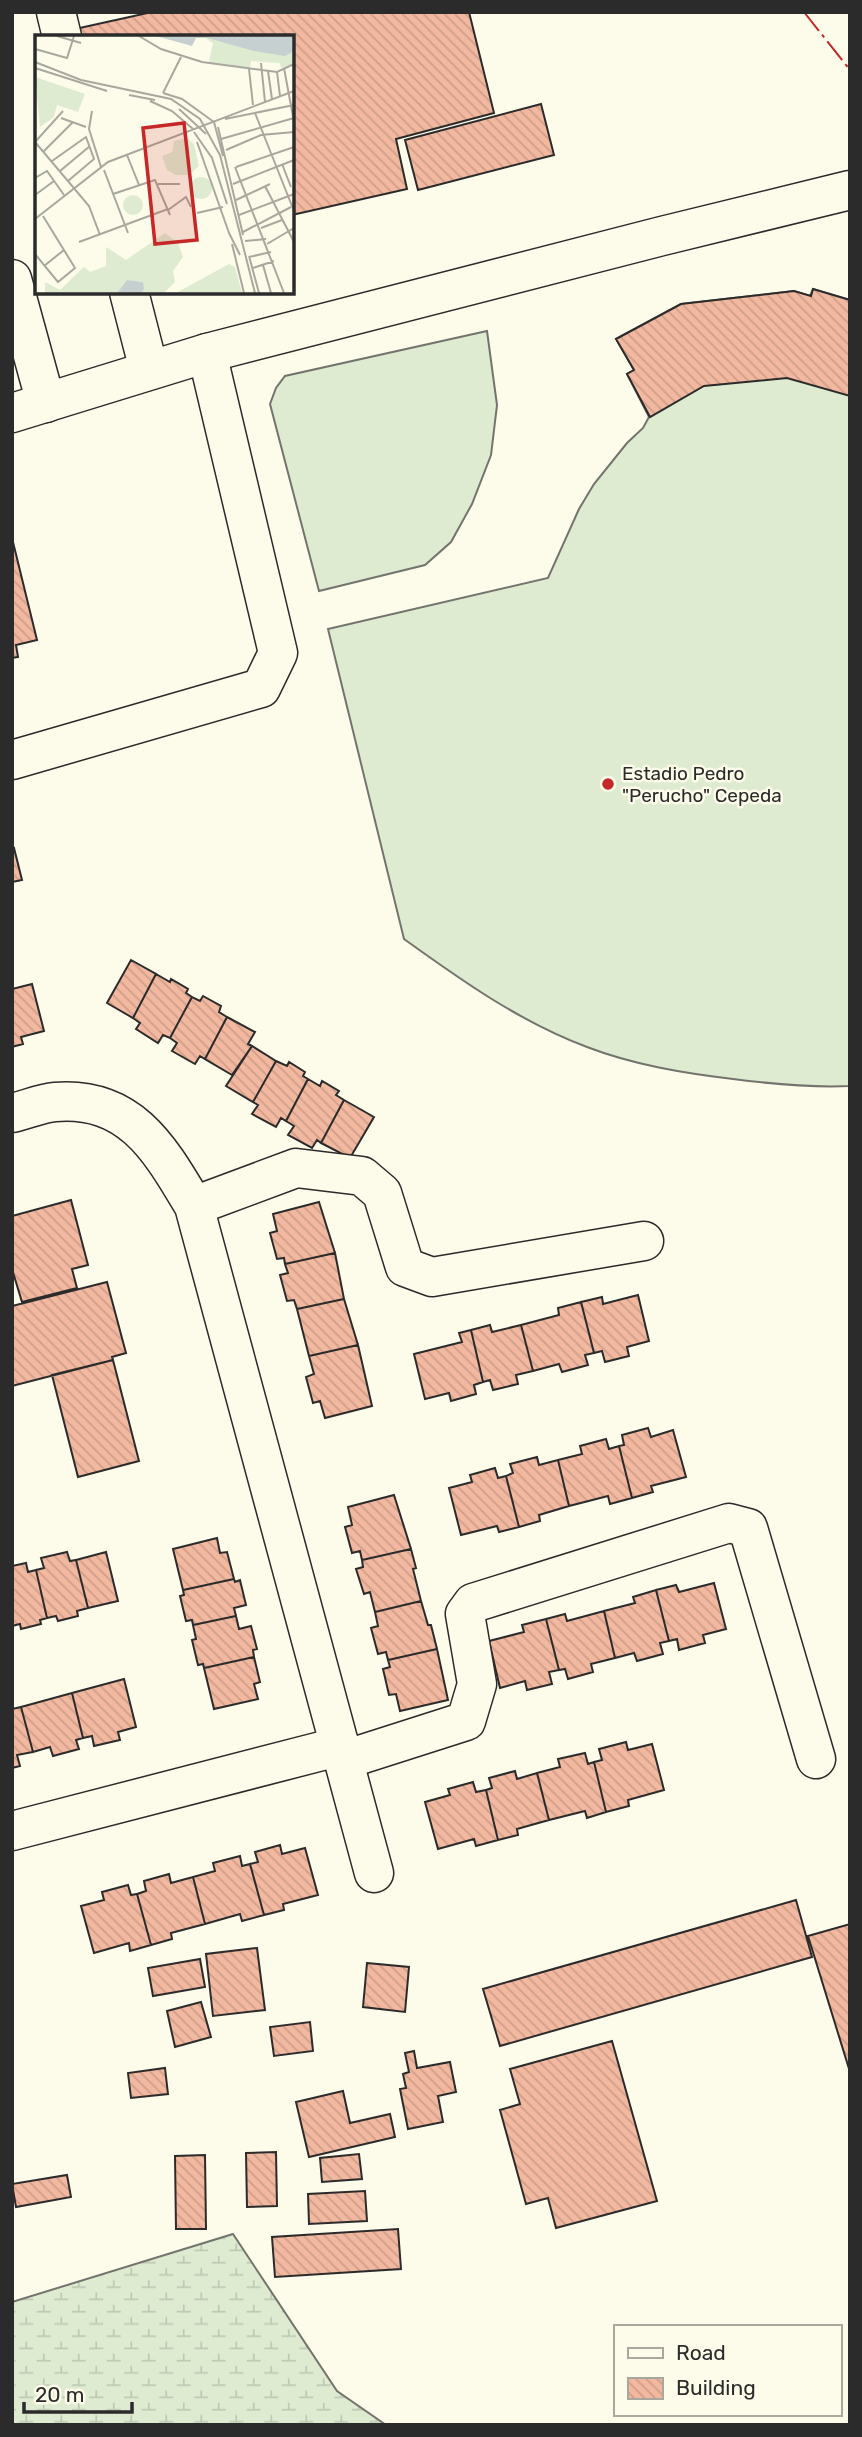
<svg xmlns="http://www.w3.org/2000/svg" width="862" height="2437" font-family="Rubik,sans-serif">
<style>
.wetland{fill:url(#wetland-marsh);stroke:#74746e;stroke-width:2}
.pitch{fill:#deebd1;stroke:#74746e;stroke-width:2}
.building{fill:url(#building-back-hatch);stroke:#2b2b2b;stroke-width:2}
.lines{fill:none;stroke-linecap:round;stroke-linejoin:round}
.minor-casing{stroke:#2b2b2b;stroke-width:41}
.major-casing{stroke:#2b2b2b;stroke-width:41}
.minor{stroke:#fdfbea;stroke-width:38}
.major{stroke:#fdfbea;stroke-width:38}
.power{stroke:#c62828;stroke-width:2;stroke-dasharray:24 5 3.5 5;stroke-linecap:butt}
.poi-dot{fill:#c62828;stroke:#fdfbea;stroke-width:2.5}
.labels{text-anchor:middle;dominant-baseline:central;stroke-width:5;stroke-linejoin:round;paint-order:stroke}
.poi-label{font-size:19px;fill:#2b2b2b;stroke:#fdfbea;text-anchor:start}
.inset-road{fill:none;stroke:#a9a89e;stroke-width:2}
.view{fill:#c62828;fill-opacity:0.15;stroke:#c62828;stroke-width:3.5}
.inset-edge{fill:none;stroke:#2b2b2b;stroke-width:3.5}
</style>
<defs>
<pattern id="wetland-marsh" width="20" height="14" patternUnits="userSpaceOnUse" patternTransform="scale(1.75)"><rect width="20" height="14" fill="#deebd1"/><path d="M1 5h8M5 5V1M11 12h8M15 12V8" fill="none" stroke="#bfcab4"/></pattern>
<pattern id="building-back-hatch" width="6" height="6" patternUnits="userSpaceOnUse" patternTransform="scale(1.75)"><rect width="6" height="6" fill="#f2b8a0"/><path d="M-1 5l2 2M0 0l6 6M5-1l2 2" fill="none" stroke="#d09e8a"/></pattern>
</defs>
<rect width="100%" height="100%" fill="#fdfbea"/>
<path class="wetland" d="M233 2234 337 2391 386 2425H12V2302Z"/>
<path class="pitch" d="M813 289 850 300V1086C811 1088 772 1084 733 1079 683 1073 634 1065 587 1047 520 1022 461 980 404 939L328 629 548 578 579 509 594 484 627 443 643 428 649 417 627 374 634 370 616 339 681 304 794 291 810 296Z
M487 331 497 405 491 455 472 504 451 542 425 565 319 591 270 404 276 388 285 376Z"/>
<path class="building" d="M152 12H469L494 113 396 139 407 189 292 215V37H77L75 29Z
M541 104 554 155 418 190 405 140Z
M813 289 850 300V396L787 378 704 386 650 417 627 374 634 370 616 339 681 304 794 291 811 296Z
M12 538 37 640 16 645 18 657 12 658Z
M14 848 22 880 12 882V849Z
M131 960 156 974 133 1018 107 1003Z
M156 974 170 982 171 979 188 989 186 993 192 997 170 1038 163 1035 158 1043 136 1029 140 1023 133 1018Z
M32 984 44 1031 21 1037 23 1044 12 1047V989Z
M203 996 221 1006 219 1012 227 1017 205 1059 200 1056 195 1064 172 1051 177 1043 170 1038 192 997 200 1001Z
M227 1017 255 1032 248 1044 252 1046 232 1075 205 1059Z
M252 1046 276 1061 253 1102 226 1086Z
M276 1061 287 1066 289 1062 305 1072 303 1076 308 1079 286 1121 281 1118 276 1127 252 1114 258 1105 253 1102Z
M308 1079 320 1086 322 1081 339 1091 336 1095 344 1100 321 1143 317 1140 312 1148 288 1135 294 1126 286 1121Z
M344 1100 374 1117 350 1158 321 1143Z
M71 1200 88 1265 72 1269 77 1288 22 1302 12 1269V1216Z
M319 1202 335 1253 285 1264 284 1258 277 1259 270 1233 277 1231 273 1214Z
M335 1253 344 1299 297 1309 294 1300 287 1301 280 1275 288 1273 285 1264Z
M107 1282 126 1353 112 1357 113 1360 12 1386V1306Z
M638 1295 649 1341 627 1347 629 1356 605 1362 602 1351 594 1353 581 1302 602 1297 603 1304Z
M344 1299 358 1345 309 1356 297 1309Z
M581 1302 594 1353 585 1355 588 1365 562 1372 559 1364 533 1371 521 1325 559 1315 558 1308Z
M490 1325 492 1332 521 1325 533 1371 516 1375 518 1384 493 1390 490 1380 483 1382 471 1330Z
M471 1330 483 1382 474 1385 476 1394 451 1401 449 1393 425 1399 414 1354 462 1342 459 1333Z
M358 1345 372 1406 325 1418 320 1401 313 1403 306 1377 314 1374 309 1356Z
M113 1360 139 1461 78 1477 52 1375Z
M648 1428 651 1437 673 1430 686 1477 651 1486 653 1492 632 1498 619 1446 624 1445 622 1435Z
M606 1439 609 1449 619 1446 632 1498 610 1504 608 1496 569 1506 558 1460 582 1454 580 1446Z
M537 1457 539 1465 558 1460 569 1506 539 1515 540 1521 519 1527 506 1476 513 1473 510 1464Z
M495 1468 498 1478 506 1476 519 1527 499 1532 497 1526 461 1535 449 1488 472 1482 470 1475Z
M394 1495 411 1549 362 1560 360 1551 352 1553 345 1527 352 1525 348 1507Z
M217 1538 220 1553 227 1552 234 1579 183 1590 173 1549Z
M411 1549 416 1568 413 1569 421 1601 375 1612 370 1592 364 1594 356 1569 363 1567 362 1560Z
M67 1552 70 1561 76 1560 88 1608 77 1611 78 1616 58 1621 56 1616 47 1618 36 1570 44 1568 41 1558Z
M106 1552 118 1601 88 1608 76 1560Z
M26 1563 28 1572 36 1570 47 1618 40 1620 41 1624 21 1629 20 1624 12 1626V1566Z
M234 1579 235 1582 240 1580 246 1605 234 1608 236 1616 193 1625 192 1620 186 1621 180 1596 184 1595 183 1590Z
M714 1583 726 1629 703 1635 705 1643 679 1650 677 1639 669 1641 656 1590 676 1585 679 1592Z
M656 1590 669 1641 660 1643 663 1654 637 1661 634 1653 615 1658 604 1611 635 1603 633 1597Z
M421 1601 428 1625H431L437 1649 388 1660 386 1652 378 1654 371 1628 378 1626 375 1612Z
M604 1611 615 1658 591 1664 593 1672 568 1679 565 1669 559 1670 546 1619 565 1614 567 1621Z
M236 1616 239 1629 251 1626 257 1649 253 1650 254 1657 204 1668 203 1664 198 1665 192 1640 196 1639 193 1625Z
M546 1619 559 1670 549 1672 552 1684 527 1690 525 1681 500 1688 489 1641 524 1632 522 1625Z
M437 1649 448 1700 400 1711 396 1694 389 1695 383 1669 390 1667 388 1660Z
M254 1657 260 1682 254 1684 258 1699 214 1709 204 1668Z
M124 1679 136 1727 118 1732 120 1740 94 1746 92 1736 83 1738 72 1693Z
M72 1693 83 1738 76 1740 79 1749 53 1756 50 1747 33 1752 21 1707Z
M21 1707 33 1752 17 1755 20 1766 12 1768V1709Z
M626 1742 628 1750 652 1744 664 1790 628 1800 629 1806 606 1812 594 1762 602 1760 599 1749Z
M585 1753 588 1764 594 1762 606 1812 587 1818 585 1811 549 1820 537 1773 560 1767 558 1759Z
M515 1771 517 1779 537 1773 549 1820 517 1829 518 1835 498 1840 486 1790 492 1788 489 1778Z
M473 1782 476 1792 486 1790 498 1840 476 1846 474 1839 438 1849 425 1802 450 1795 448 1789Z
M280 1845 282 1854 305 1848 318 1895 283 1904 284 1910 264 1915 250 1864 258 1862 255 1852Z
M240 1856 242 1866 250 1864 264 1915 242 1921 240 1914 205 1924 193 1877 215 1871 213 1863Z
M169 1874 171 1883 193 1877 205 1924 171 1933 172 1939 151 1945 137 1894 146 1891 144 1881Z
M128 1885 131 1895 137 1894 151 1945 130 1951 129 1943 94 1953 81 1906 104 1900 102 1892Z
M796 1900 812 1957 500 2046 483 1989Z
M850 1924V2072L808 1936Z
M257 1948 265 2010 213 2016 206 1954Z
M200 1959 205 1987 153 1996 148 1968Z
M367 1963 409 1967 405 2012 363 2007Z
M201 2002 211 2037 175 2047 167 2011Z
M310 2022 313 2051 274 2056 270 2027Z
M612 2041 657 2201 556 2228 548 2198 526 2204 500 2110 520 2104 510 2069Z
M414 2051 417 2068 450 2062 456 2092 438 2096 443 2122 408 2129 400 2089 406 2088 403 2074 409 2072 405 2053Z
M165 2068 168 2094 131 2098 128 2073Z
M343 2091 350 2123 390 2114 395 2137 309 2157 296 2102Z
M276 2152 277 2206 247 2207 246 2153Z
M359 2154 362 2179 322 2182 320 2158Z
M205 2155 206 2229H176L175 2156Z
M67 2175 71 2197 16 2207 12 2184Z
M365 2191 367 2221 309 2224 308 2194Z
M398 2229 401 2269 275 2277 272 2237Z"/>
<g class="lines">
<defs>
<path id="minor" d="M56 12 62 37
M12 279 46 403
M129 292 149 370
M12 760 261 688 278 653 207 353
M12 1113C26 1110 41 1103 55 1102 131 1096 160 1149 194 1206L374 1873
M194 1206 296 1168 362 1176 382 1193 405 1267 432 1277 644 1241
M344 1760 466 1721 477 1684 465 1614 473 1603 729 1523 748 1528 816 1759
M12 1831 341 1746"/>
<path id="major" d="M12 413 207 353 662 236 850 190"/>
</defs>
<use href="#minor" class="minor-casing"/>
<use href="#major" class="major-casing"/>
<use href="#minor" class="minor"/>
<use href="#major" class="major"/>
<path class="power" d="M804 12 850 70"/>
</g>
<circle class="poi-dot" cx="608" cy="784" r="7"/>
<g class="labels">
<g class="poi-label">
<text x="622" y="773">Estadio Pedro<tspan x="622" dy="22">"Perucho" Cepeda</tspan></text>
</g>
</g>
<g transform="translate(35 35)">
<rect width="259" height="259" fill="#fdfbea"/>
<path d="M170 3 239 19 258 15 259 29 247 33 244 28 216 26 215 34 174 27 178 8Z" fill="#deebd1"/>
<path d="M0 42 50 59 43 77 22 70 19 82 5 92ZM130 198 143 208 148 222 138 236 140 247 129 258H106L108 247 92 245 82 258H10V247L25 255 49 232 55 237 71 231V212L91 225ZM194 229 200 232 207 258H141Z" fill="#deebd1"/>
<path d="M152 103 159 109 164 131 154 140H141L132 135 127 121 137 117 139 106ZM155 153a11 11 0 1 1 22 0a11 11 0 1 1-22 0ZM88 170a10 10 0 1 1 20 0a10 10 0 1 1-20 0Z" fill="#deebd1"/>
<path d="M121 1H259V16L250 21 219 16 172 3H161L157 11ZM92 245 108 247 109 254 106 258H82Z" fill="#c7d0d0"/>
<path class="inset-road" d="M22 1 46 8M104 1 126 14 167 27 242 37 259 29M0 14 32 23 39 1M0 27 46 45 136 64 165 84 185 120 220 258M226 28 230 67M0 33 72 56M249 33 259 87M214 34 218 70M233 36 237 64M242 37 245 61M128 58 146 22M128 58 147 64 179 87 188 121M94 60 120 65M115 66 137 76 158 94M144 74 171 99M28 76 0 107 54 171 65 200M57 76 54 94 66 132M220 78 259 176M26 83 51 92M190 84 259 70M183 92 208 200M159 97 177 123 192 169M186 104 259 83M162 107 194 198M191 115 226 100 259 97M8 117 38 87M92 120 104 150M17 126 51 102 59 124 33 146M247 129 256 152M200 132 249 258M201 132 259 112M69 135 93 198M25 136 55 111M0 143 12 136 29 160M123 149H145M198 149 259 125M230 151 259 207M78 159 120 145 135 180M0 160 19 146M201 165 235 149M133 175 151 162 156 172M162 178 188 172M204 180 259 159M0 184 73 127 259 56M226 193 247 185M208 197 256 172M194 198 205 220M210 206 231 204M44 207 133 174M197 209 209 258M232 209 259 193M0 219 23 247 40 233 8 181M214 221 224 258M214 222 236 217M228 230 236 258M9 231 29 215M218 233 239 226"/>
<path class="view" d="M149 88 162 205 120 209 108 93Z"/>
<rect width="259" height="259" class="inset-edge"/>
</g>
<rect width="862" height="2437" fill="none" stroke="#2b2b2b" stroke-width="28"/>
<rect x="614" y="2325" width="228" height="91" fill="#fdfbea" stroke="#a9a89e" stroke-width="2"/>
<rect x="628" y="2348" width="35" height="10" fill="#fdfbea" stroke="#a9a89e" stroke-width="2"/>
<text x="676" y="2360" font-size="21" fill="#2b2b2b">Road</text>
<rect x="628" y="2378" width="35" height="21" fill="url(#building-back-hatch)" stroke="#a9a89e" stroke-width="2"/>
<text x="676" y="2395" font-size="21" fill="#2b2b2b">Building</text>
<path d="M24 2402v10h108v-10" fill="none" stroke="#2b2b2b" stroke-width="3.5"/>
<text x="35" y="2402" font-size="21" fill="#2b2b2b" stroke="#fdfbea" stroke-width="5" paint-order="stroke">20 m</text>
</svg>
